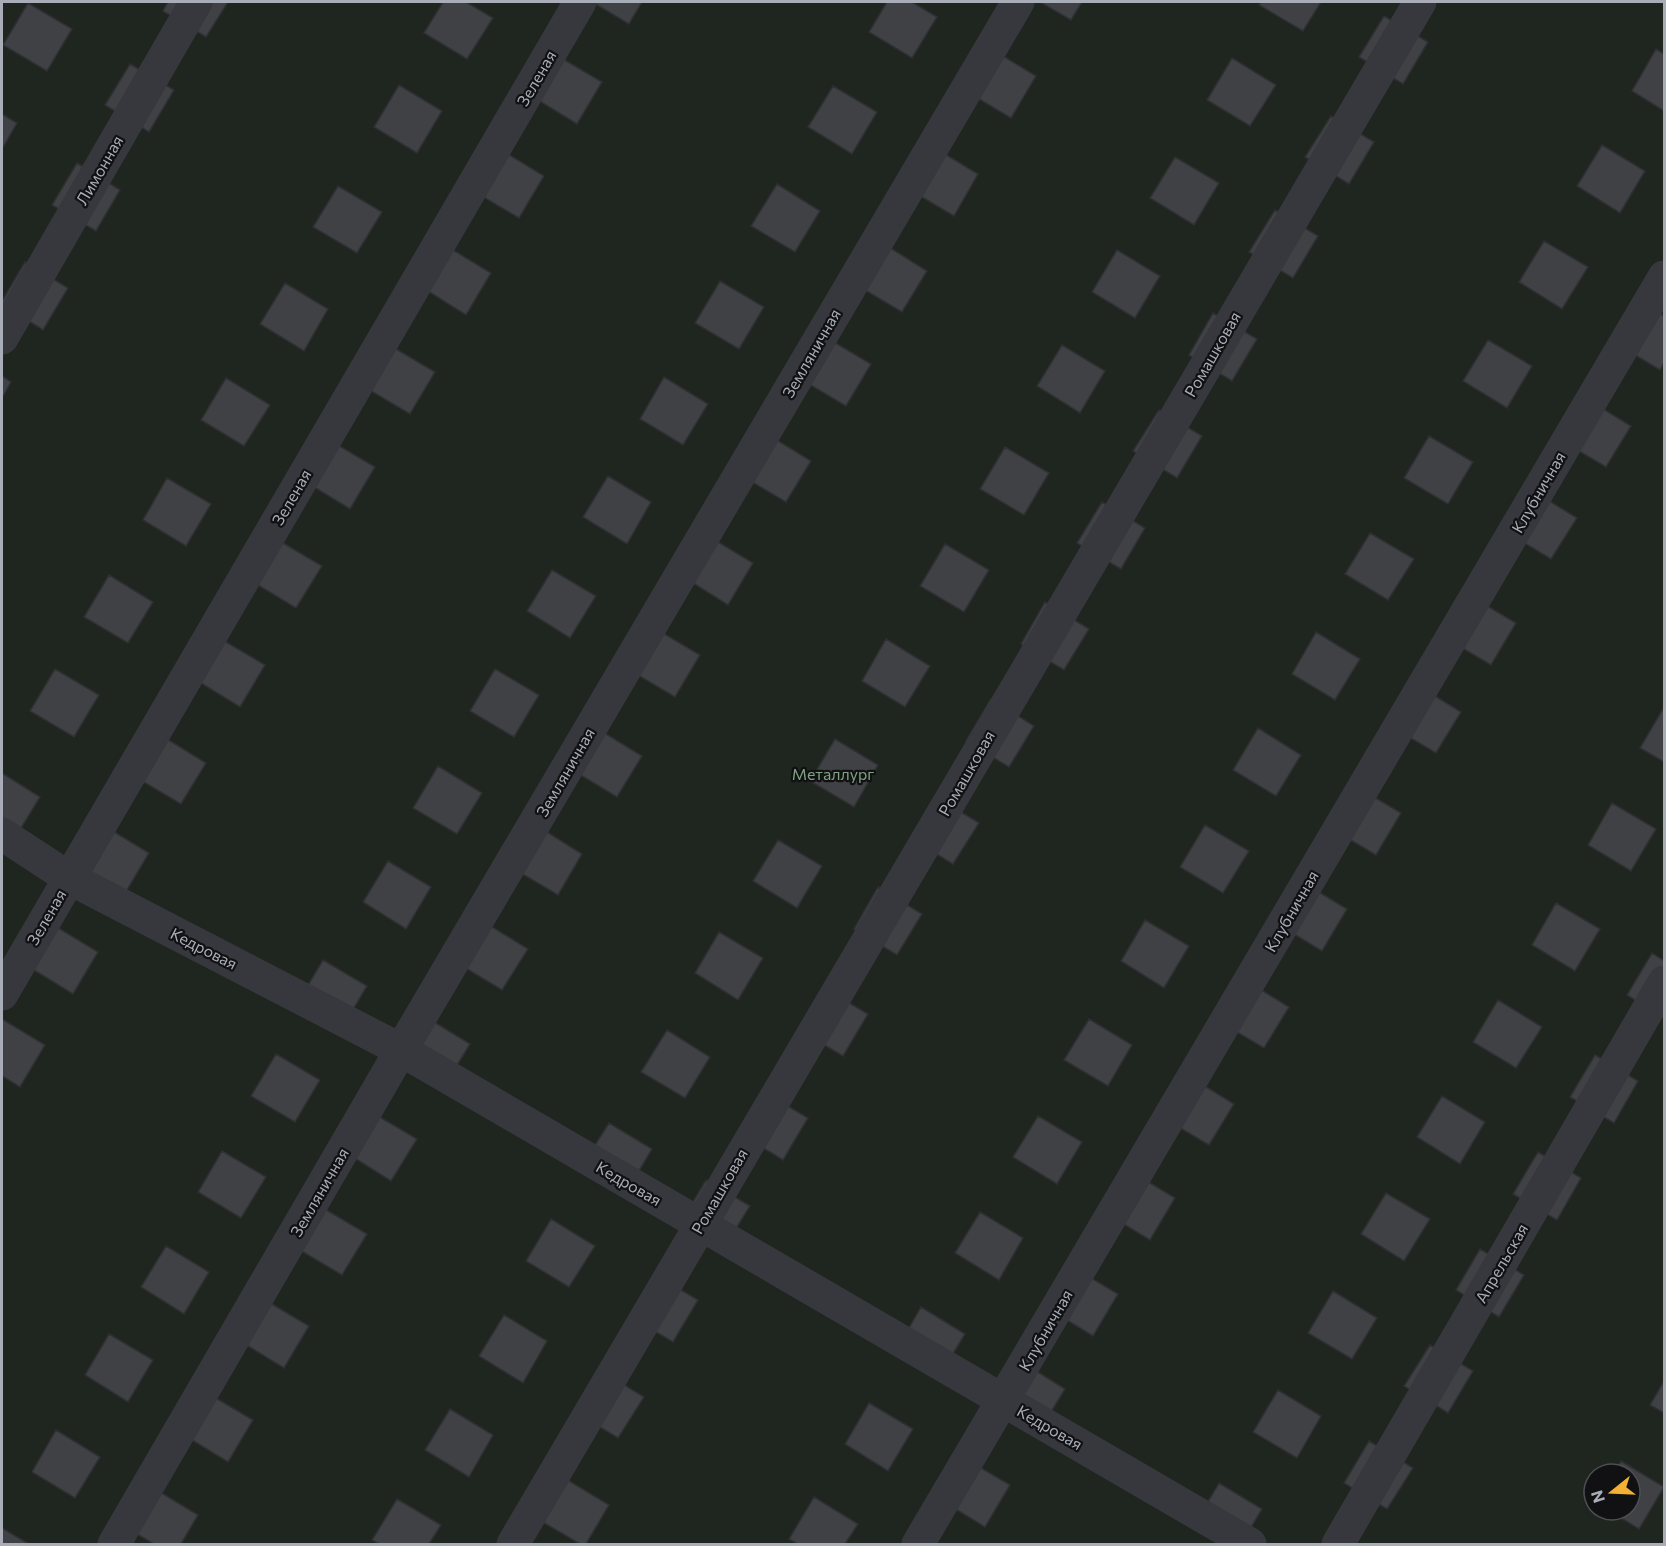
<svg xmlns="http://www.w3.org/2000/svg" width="1666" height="1546" font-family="Commissioner,sans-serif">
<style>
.green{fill:#1e261f;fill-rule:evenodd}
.building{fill:#404145;stroke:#303034;stroke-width:1.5}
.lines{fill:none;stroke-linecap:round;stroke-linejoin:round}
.minor{stroke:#37383d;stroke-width:33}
.labels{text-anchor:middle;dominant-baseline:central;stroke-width:4.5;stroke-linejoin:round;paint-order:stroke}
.street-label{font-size:16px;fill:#a8adb8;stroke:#111113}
.park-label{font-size:16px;fill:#7fa381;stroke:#111113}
</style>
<rect width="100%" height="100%" fill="#161618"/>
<path class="green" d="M2 2H1664V1544H2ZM1594 1474H1630V1510H1594Z"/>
<path class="building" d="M168 2H228L206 37 163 11Z
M443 2H466L493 18 467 59 424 33Z
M592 2H642L629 24Z
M887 2H912L937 17 912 58 869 32Z
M1040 2H1082L1071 20Z
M1261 2H1321L1303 31 1259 5Z
M28 3 72 29 47 71 3 45Z
M1384 16 1428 42 1403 84 1359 57Z
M1656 49 1664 54V111L1632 91Z
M993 50 1036 76 1011 118 967 92Z
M558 56 602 82 577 124 533 97Z
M1232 58 1276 85 1250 126 1207 100Z
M130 64 174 90 149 132 105 105Z
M399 85 442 111 417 153 374 127Z
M833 86 877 112 852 154 808 127Z
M2 114 17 123 2 149Z
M1331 116 1374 142 1349 184 1305 157Z
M1602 145 1645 171 1620 213 1577 186Z
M935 148 978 174 954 216 910 190Z
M501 150 544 176 519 218 475 192Z
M1175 157 1219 183 1194 225 1150 198Z
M77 163 120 190 96 231 52 205Z
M777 184 820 211 795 252 751 226Z
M338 186 382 212 357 253 313 227Z
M1275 210 1318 236 1293 278 1249 252Z
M1544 241 1588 267 1562 309 1519 282Z
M884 244 927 271 902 312 858 286Z
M448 247 491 273 466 315 423 288Z
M1117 250 1160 276 1135 318 1092 292Z
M25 262 68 288 43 330 2 304V301Z
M720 281 764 307 739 349 695 323Z
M285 283 328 309 304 351 260 324Z
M1641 302 1664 316V362L1660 370 1617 344Z
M1213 313 1257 339 1232 381 1189 355Z
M827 338 871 364 846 406 802 380Z
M1488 340 1532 366 1507 408 1463 381Z
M1062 345 1105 371 1080 413 1037 386Z
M391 346 435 372 410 414 366 388Z
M2 376 11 382 2 398Z
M664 377 708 404 683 445 640 419Z
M226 378 270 405 244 446 201 420Z
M1587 399 1631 426 1606 467 1562 441Z
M1159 410 1202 436 1177 478 1133 451Z
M767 434 811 461 786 502 742 476Z
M1429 436 1473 462 1448 504 1404 478Z
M331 441 375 467 350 509 306 482Z
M1005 447 1049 473 1024 515 980 489Z
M608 476 651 502 627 544 583 517Z
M167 478 211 504 186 546 143 520Z
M1533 491 1577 518 1551 559 1508 533Z
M1102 502 1145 528 1121 569 1077 543Z
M1370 533 1414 559 1388 600 1345 574Z
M710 537 753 563 728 605 685 578Z
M278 540 322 566 296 608 253 582Z
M945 544 989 570 964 612 920 586Z
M552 570 596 596 570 638 527 611Z
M109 575 153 602 128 643 84 617Z
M1472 597 1516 623 1491 665 1447 639Z
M1045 602 1089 629 1064 670 1021 644Z
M656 629 700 655 675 697 631 671Z
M1316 632 1360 659 1335 700 1292 674Z
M221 639 265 665 240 707 196 680Z
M886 639 930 666 905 707 862 681Z
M55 669 99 695 74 737 30 711Z
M495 669 539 695 514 737 470 711Z
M1417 685 1461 712 1436 753 1392 727Z
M991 699 1034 726 1009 767 966 741Z
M1664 707V762L1640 748Z
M1258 728 1301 755 1276 796 1233 770Z
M598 729 642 756 617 797 574 771Z
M162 736 206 763 181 804 137 778Z
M835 739 878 765 854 807 810 781Z
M438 766 482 793 457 834 413 808Z
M2 773 40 797 15 838 2 830Z
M1357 787 1401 813 1376 855 1332 829Z
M935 796 979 823 953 864 910 838Z
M1612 803 1656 829 1631 871 1588 845Z
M1205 825 1249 851 1223 893 1180 867Z
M106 827 149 853 124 895 81 868Z
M539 827 582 854 558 895 514 869Z
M778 840 822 866 797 908 753 881Z
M388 861 431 887 406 929 363 902Z
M1304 883 1347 909 1322 951 1279 925Z
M878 887 922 914 897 955 854 929Z
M1556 903 1600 929 1575 971 1532 945Z
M1145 920 1189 946 1164 988 1121 961Z
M484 922 528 949 502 990 459 964Z
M55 926 98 952 73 994 29 967Z
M719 932 763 958 738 1000 695 973Z
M1652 953 1664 961V1018L1627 995Z
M323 960 367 986 342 1028 298 1002Z
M1245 980 1289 1007 1264 1048 1220 1022Z
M824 988 868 1014 843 1056 799 1030Z
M1498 1000 1542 1027 1516 1068 1473 1042Z
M426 1017 470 1044 445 1085 402 1059Z
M2 1019 45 1045 20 1087 2 1076Z
M1089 1019 1132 1045 1108 1086 1064 1060Z
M667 1030 710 1057 685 1098 641 1072Z
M276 1054 320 1080 295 1122 251 1096Z
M1595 1055 1638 1081 1614 1123 1570 1097Z
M1190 1077 1234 1104 1209 1145 1165 1119Z
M764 1092 808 1118 783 1160 739 1133Z
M1442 1096 1485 1122 1460 1164 1417 1137Z
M373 1113 417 1139 391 1181 348 1154Z
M1038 1116 1082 1142 1057 1184 1013 1157Z
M609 1123 652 1149 627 1191 583 1164Z
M222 1151 266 1177 241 1218 198 1192Z
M1538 1152 1581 1178 1557 1220 1513 1194Z
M1132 1172 1175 1198 1150 1240 1107 1214Z
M706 1180 750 1206 724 1248 681 1222Z
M1386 1193 1430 1219 1404 1261 1361 1234Z
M323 1208 367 1234 342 1275 298 1249Z
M980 1212 1023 1238 999 1280 955 1253Z
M551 1219 595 1246 569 1287 526 1261Z
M166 1246 209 1272 184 1314 141 1287Z
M1480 1249 1524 1275 1499 1317 1456 1290Z
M1074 1268 1118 1294 1093 1336 1049 1309Z
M654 1274 698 1300 673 1342 629 1316Z
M1333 1291 1377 1318 1352 1359 1308 1333Z
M265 1300 309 1326 284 1368 240 1341Z
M921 1307 965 1334 940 1375 897 1349Z
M504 1315 547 1341 523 1383 479 1356Z
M109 1334 153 1360 128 1402 85 1375Z
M1430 1345 1473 1371 1448 1413 1404 1386Z
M1022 1362 1065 1389 1040 1430 996 1404Z
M600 1370 644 1397 618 1438 575 1412Z
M1664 1381V1413L1650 1405Z
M1278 1390 1321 1416 1297 1458 1253 1432Z
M209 1394 253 1420 228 1462 184 1435Z
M869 1403 913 1429 888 1471 845 1444Z
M450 1409 493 1435 469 1477 425 1450Z
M56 1430 100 1457 75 1498 32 1472Z
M1369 1441 1413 1468 1387 1509 1344 1483Z
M966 1459 1010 1485 985 1527 941 1500Z
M1621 1461 1664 1487 1639 1529 1608 1510H1630V1474H1613Z
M566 1479 609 1505 586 1544H580L541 1521Z
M1219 1483 1262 1509 1241 1544 1194 1525Z
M155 1489 198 1515 181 1544H154L130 1530Z
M814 1497 858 1524 845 1544H798L789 1539Z
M397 1499 441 1525 429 1544H379L372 1540Z
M2 1528 29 1544H2Z"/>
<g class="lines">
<path class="minor" d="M2 338 196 2
M2 834 69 878 401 1050 1250 1544
M2 994 580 2
M114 1544 401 1050 1018 2
M513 1544 1420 2
M918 1544 1664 277
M1338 1544 1664 982"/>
</g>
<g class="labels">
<g class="street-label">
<text transform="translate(536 78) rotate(-60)">Зеленая</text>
<text transform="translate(99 170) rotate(-60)">Лимонная</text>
<text transform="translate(811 353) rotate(-60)">Земляничная</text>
<text transform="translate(1212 354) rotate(-60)">Ромашковая</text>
<text transform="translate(1538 492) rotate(-60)">Клубничная</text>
<text transform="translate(291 497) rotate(-60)">Зеленая</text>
<text transform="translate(565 772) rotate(-60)">Земляничная</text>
<text transform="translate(966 773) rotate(-60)">Ромашковая</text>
<text transform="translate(1291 911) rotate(-60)">Клубничная</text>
<text transform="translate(46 917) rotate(-60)">Зеленая</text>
<text transform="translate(204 948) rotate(27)">Кедровая</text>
<text transform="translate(629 1183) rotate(30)">Кедровая</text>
<text transform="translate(719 1191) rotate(-60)">Ромашковая</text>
<text transform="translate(319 1192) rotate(-60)">Земляничная</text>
<text transform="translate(1501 1263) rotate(-60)">Апрельская</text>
<text transform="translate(1045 1330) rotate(-60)">Клубничная</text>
<text transform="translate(1050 1427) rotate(30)">Кедровая</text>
</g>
<g class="park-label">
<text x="833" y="773">Металлург</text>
</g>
</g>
<rect width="1666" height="1546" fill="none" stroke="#a8adb8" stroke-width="6"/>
<g transform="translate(1612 1492) rotate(252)"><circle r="28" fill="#111113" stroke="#4d4f55" stroke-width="1.5"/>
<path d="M0-4.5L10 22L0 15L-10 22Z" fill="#f2b134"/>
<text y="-9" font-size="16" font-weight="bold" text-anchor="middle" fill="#a8adb8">N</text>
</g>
</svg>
